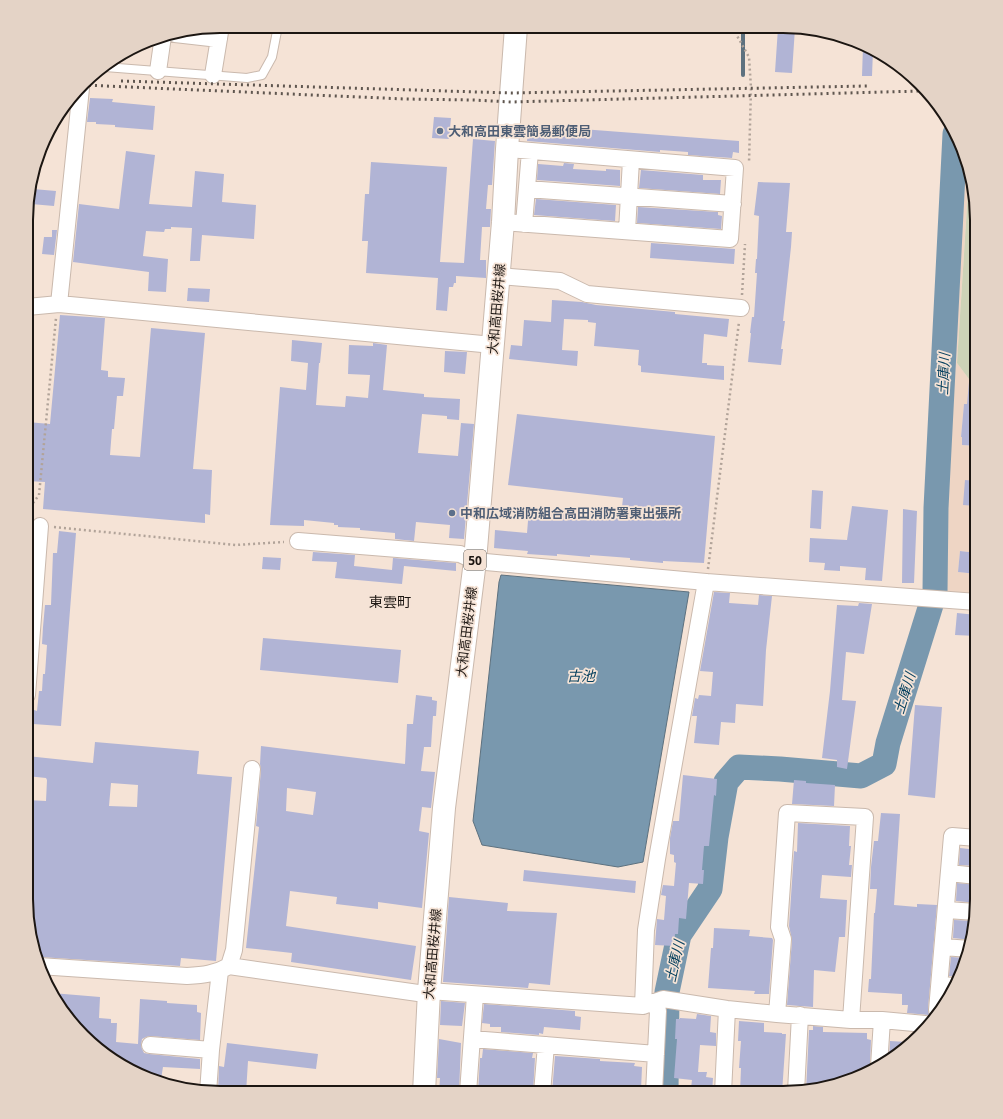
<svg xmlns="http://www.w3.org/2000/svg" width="1003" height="1119" font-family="'Open Sans','Noto Sans JP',sans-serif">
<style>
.built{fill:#eed5c4}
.green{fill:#cdd2b7}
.water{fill:#7998ae;stroke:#5d717f}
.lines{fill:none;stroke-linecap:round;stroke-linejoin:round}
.stream{stroke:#5d717f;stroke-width:4}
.river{stroke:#7998ae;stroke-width:25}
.building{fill:#b1b4d5;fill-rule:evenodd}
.service-casing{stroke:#cab9ad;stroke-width:10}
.minor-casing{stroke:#cab9ad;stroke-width:18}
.primary-casing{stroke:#cab9ad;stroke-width:24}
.path{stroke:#b1a399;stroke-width:2.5;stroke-dasharray:2 3;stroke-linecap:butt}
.service{stroke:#fff;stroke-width:8}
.minor{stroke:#fff;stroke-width:16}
.primary{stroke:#fff;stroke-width:22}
.rail{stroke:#5f564f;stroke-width:3;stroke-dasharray:2 4;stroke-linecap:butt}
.service-dot{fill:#5c6f8a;stroke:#f5e3d6;stroke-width:1.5}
.labels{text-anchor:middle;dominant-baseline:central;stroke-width:3.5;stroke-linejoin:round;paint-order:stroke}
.shield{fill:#f5e3d6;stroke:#5d544d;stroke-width:1}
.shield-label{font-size:12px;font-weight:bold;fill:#1c1612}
.service-label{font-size:13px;font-weight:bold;fill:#4e5e75;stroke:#f5e3d6;text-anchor:start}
.street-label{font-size:13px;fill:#1c1612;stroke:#f5e3d6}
.water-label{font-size:14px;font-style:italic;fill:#023e5d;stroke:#f5e3d6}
.neighbourhood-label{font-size:14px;fill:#1c1612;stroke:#f5e3d6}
.rim{fill:none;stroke:#1c1612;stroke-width:2}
</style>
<rect width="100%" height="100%" fill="#f5e3d6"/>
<path class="built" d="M966 165H968L970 176H969L964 251 957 363 969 379H977V396L968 395 967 404H964L961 437H962V445L971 446 970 457 977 458V553L960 551 958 572 977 574V595L939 592Z"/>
<path class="green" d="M969 176H970L977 208V379H969L957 363Z"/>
<path class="water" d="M501 575 689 592 643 862 618 867 482 845 473 821 499 582Z"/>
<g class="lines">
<path class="stream" d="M743 75V27"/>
<path class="river" d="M666 1093 667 992 679 935 710 889 716 837 726 782 739 767 780 769 861 776 884 764 888 743 935 592 936 508 955 134"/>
</g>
<path class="building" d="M778 28H795L792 73 775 72Z
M863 46 873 50 872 76H862Z
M90 98 113 99 112 102 155 106 153 130 115 127V125L96 124V122H87Z
M434 117 451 118 449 139 432 138Z
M529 125 739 141V153L733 152 732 158 688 155V152L660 150V152L527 141Z
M473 139 495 141 492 185H488L486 209H491L490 227H482L480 260H486V278L456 276V283H454L453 287H449L447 311 436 310 438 278 366 273 368 241H362L365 194H369L371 162 447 167 440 262 464 263Z
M126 151 155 155 149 204 192 207 195 171 224 174 222 202 256 205 254 239 202 235 200 261H190L192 228 171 227V229H165L164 232 146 231 143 256 168 259 166 292 148 291 149 272 73 262 79 204 119 209Z
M564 163 574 164 573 169 606 171V169L620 170V186L537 180 538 164 563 166Z
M641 170 703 175V180H721L720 194 639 188Z
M758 182 790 183 786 232H792L791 247 783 321H785L781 349H783L781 365 748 362 751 333H750L752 317H754L757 273H755L756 259H757L759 216 754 215Z
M33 189 56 191 54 206 31 204Z
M536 199 616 205 615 221 534 215Z
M638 207 718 212V215L722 216 721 229 637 223Z
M52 230H57L54 255 42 254 44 237H52Z
M651 243 735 249 734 264 650 258Z
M188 288 210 289 209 302 187 301Z
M552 300 582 302 596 305 675 312V314L729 319 727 337 704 334 702 363H707V365L724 366V380L641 372V366L638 365 639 350 594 346 596 323 588 322V320L564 319 562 350 578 351 577 366 509 359 511 345 522 346 524 320 551 322Z
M60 315 105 318 101 370 108 371V377L125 378 123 396H117L114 429H112L110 455 140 457 151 328 205 333 193 469 212 470 210 515 205 514V523L43 509 45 482 27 481V422L50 424Z
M292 340 322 343 320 363H319L316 405 345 407 346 396 368 398 370 375 348 374 349 345 373 346V343L387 345 383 390 424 394V397L460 399 459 420 447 419V416L422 414 418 453 458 456 461 423 474 424 464 539 449 538 450 525 416 522 414 541 395 539V533L360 530V528L338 527V525H334V523L304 520V526L270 525 280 387 306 390 308 363 291 361Z
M445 351 467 352 465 374 444 372Z
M969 382H977V446L962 445V437H961L964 404H967Z
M517 414 715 436 704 563 663 561V563L630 560V558L590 555V557L557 554V556L527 554 528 551 494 548 495 530 527 533 529 509 621 516 623 498 508 485Z
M965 480 977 481V506L963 505Z
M812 490 823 491 821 529 810 528Z
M852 506 888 510 882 581 865 580 866 568 840 566V571L824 570 825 563 809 562 810 538 847 540Z
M903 509 917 511 914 583H902Z
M59 531 76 533 61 726 33 724 34 710 37 711 39 691H42L43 674H45L47 645 42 644 43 627 45 605H51L53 553H57Z
M960 551 977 553V574L958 572Z
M313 552 355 555 354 566 392 570 393 558 456 563V571L404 566 402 584 335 578 337 562 312 561Z
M263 557 281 558 280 570 262 569Z
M714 592 730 593 729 603 758 605 759 595 772 596 766 650 763 706 736 704 735 723 721 722 719 745 694 743 697 716H692L695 698 698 699 699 695 711 696 713 672 700 671Z
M859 603 872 604 864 654 846 652 842 700 856 701 847 769 837 767V760L822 758 830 691 837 605 858 606Z
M957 613 977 615V636L955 635Z
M263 638 401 650 398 683 260 670Z
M416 695 432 697V700L437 701 436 716H433L431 747H424L421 771 435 772 431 808 422 807 419 831 429 833 422 908 378 902V909L336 904 337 897 290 891 286 926 416 946 411 980 291 962 292 953 246 948 259 827 256 826 261 770 260 764 261 746 405 764 407 724H413ZM287 788 316 792 313 815 286 811Z
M915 705 942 707 935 798 908 795Z
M95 742 199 751 197 774 232 777 216 961 181 958 180 966 40 957H36L26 911 27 800 46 801 47 780 46 778 27 776V756L93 763ZM111 783 138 785 137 807 109 806Z
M683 775 717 779 716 796 714 795 709 846H704L702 870H704L703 884 689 883 686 919 679 918 678 934H675L674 946 655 945 657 919 664 920 666 896 661 895 663 885 674 886 676 863 674 862V855L670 854V838L673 821H679Z
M794 780 806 781V783L835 785 834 806 792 804Z
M881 813 900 814 894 905 917 907V904L937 905 928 1009 929 1015 907 1013 908 1005H902V994L868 992 869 979H871L874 913H875L877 889H870L871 867 874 841H878Z
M798 823 850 826 849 846H851L849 865H852L851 877 822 875 820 898 847 900 845 937H839L835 972 814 970 813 1007 787 1005 792 940 789 926 790 912 794 851 797 852Z
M960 848 969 849V851L977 852V866L959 865Z
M524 870 636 881 635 893 523 881Z
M957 883 977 885V903L956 901Z
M449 897 508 903 507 911 557 913 550 985 529 983 528 988 443 982Z
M954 920 975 921 972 940 953 938Z
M714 928 750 930 749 936 772 938 773 940 769 994H754L755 991 708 988 711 948H713Z
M951 957 967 958 959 977 949 976Z
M52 993 100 997 99 1018 111 1019V1023H117L116 1042 138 1044 140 999 167 1001V1003L197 1005V1012L201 1013 200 1040 150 1036 146 1037 142 1039 141 1045 142 1049 144 1053 149 1054 200 1059V1069L163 1067 161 1079 123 1067 92 1045 59 1006Z
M441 1001 465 1003 462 1026 440 1025Z
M484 1004 575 1011V1016L581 1017 580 1030 544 1027 543 1034 539 1033V1035L501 1032V1027H490V1024L482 1023Z
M697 1014 711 1016 710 1032 716 1033V1046L700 1045 698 1072H707L706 1077 713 1078 712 1093H699V1089L691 1088 692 1080 674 1078 677 1039H675L676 1019H680V1018L696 1019Z
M739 1021 764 1023V1032L782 1033V1034H786L782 1093H740L741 1068H739L741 1041H738Z
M813 1026 823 1027V1032L867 1033V1039L871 1040 870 1065 871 1070 845 1083 806 1091 809 1030H813Z
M439 1039 461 1043 459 1093H439L440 1078H437Z
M890 1041 907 1042 889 1061Z
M227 1043 318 1054 316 1069 248 1061 246 1093H218L219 1066 224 1067Z
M483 1049 533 1053 532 1058H535L533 1093H478L480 1058H482Z
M555 1056 600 1059V1061L635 1063 634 1066 642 1067 641 1090H632V1093H552Z"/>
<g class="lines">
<defs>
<path id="service" d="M105 67 247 78 262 75 272 57 278 26"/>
<path id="minor" d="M175 34 219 39
M158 71 163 36
M213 75 221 26
M527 189 733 204
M503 222 730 239 735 168 507 149
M524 224 530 151
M627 231 631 160
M499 276 560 281 587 294 741 308
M59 304 81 88
M27 307 59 304 493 345
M298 541 460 554 475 561 706 582 977 602
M27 695 40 526
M949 873 977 876
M947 910 976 912
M943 947 970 949
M39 966 187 976C203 975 215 974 229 966L418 993 429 991 643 1006 663 999 727 1009 777 1014 851 1020H882L925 1024
M229 966 234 950 252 769
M940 985 955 986
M653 1002 658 1011 654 1093
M643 1006 646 930 657 859 706 582
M937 1010 952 836 977 838
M777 1014 783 939 779 927 787 813 865 817 851 1020
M472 1039 656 1054
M150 1045 211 1050
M879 1066 882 1020
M796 1092 800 1015
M208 1093 211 1050 220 971
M468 1093 475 995
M542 1093 546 1045
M723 1093 727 1009"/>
<path id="primary" d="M424 1093 429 991 444 808 475 561 503 222 507 149 516 27"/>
</defs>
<use href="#service" class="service-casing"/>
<use href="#minor" class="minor-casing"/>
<use href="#primary" class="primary-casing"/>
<path class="path" d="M736 27V34L749 57 751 88 749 163
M966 162V157
M742 295 745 244
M27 511 39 495 56 318
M54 527 236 545 284 542
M708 569 739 322"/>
<use href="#service" class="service"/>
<use href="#minor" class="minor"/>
<use href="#primary" class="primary"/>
<path class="rail" d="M121 81 511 93 867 86
M83 85 405 99 473 100 511 102 921 91"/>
</g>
<g class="service-dot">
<circle cx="440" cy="131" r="4"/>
<circle cx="452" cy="513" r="4"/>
</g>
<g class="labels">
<rect class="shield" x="464" y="550" width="22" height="20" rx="3"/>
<g class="shield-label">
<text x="475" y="560">50</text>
</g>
<g class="service-label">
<text x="448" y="131">大和高田東雲簡易郵便局</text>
<text x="460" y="513">中和広域消防組合高田消防署東出張所</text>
</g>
<g class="street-label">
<text transform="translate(496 309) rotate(-85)">大和高田桜井線</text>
<text transform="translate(466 632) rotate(-83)">大和高田桜井線</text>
<text transform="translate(432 954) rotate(-85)">大和高田桜井線</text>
</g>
<g class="water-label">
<text transform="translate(943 374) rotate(-87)">土庫川</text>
<text x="581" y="675">古池</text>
<text transform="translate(904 693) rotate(-73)">土庫川</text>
<text transform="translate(674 961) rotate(-77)">土庫川</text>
</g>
<g class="neighbourhood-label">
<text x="390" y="601">東雲町</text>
</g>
</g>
<path d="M0 0H1003V1119H0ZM220 33H783A187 187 0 0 1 970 220V899A187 187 0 0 1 783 1086H220A187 187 0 0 1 33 899V220A187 187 0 0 1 220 33Z" fill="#e4d3c6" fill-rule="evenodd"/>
<path class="rim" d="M220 33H783A187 187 0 0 1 970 220V899A187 187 0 0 1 783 1086H220A187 187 0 0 1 33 899V220A187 187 0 0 1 220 33Z"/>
</svg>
